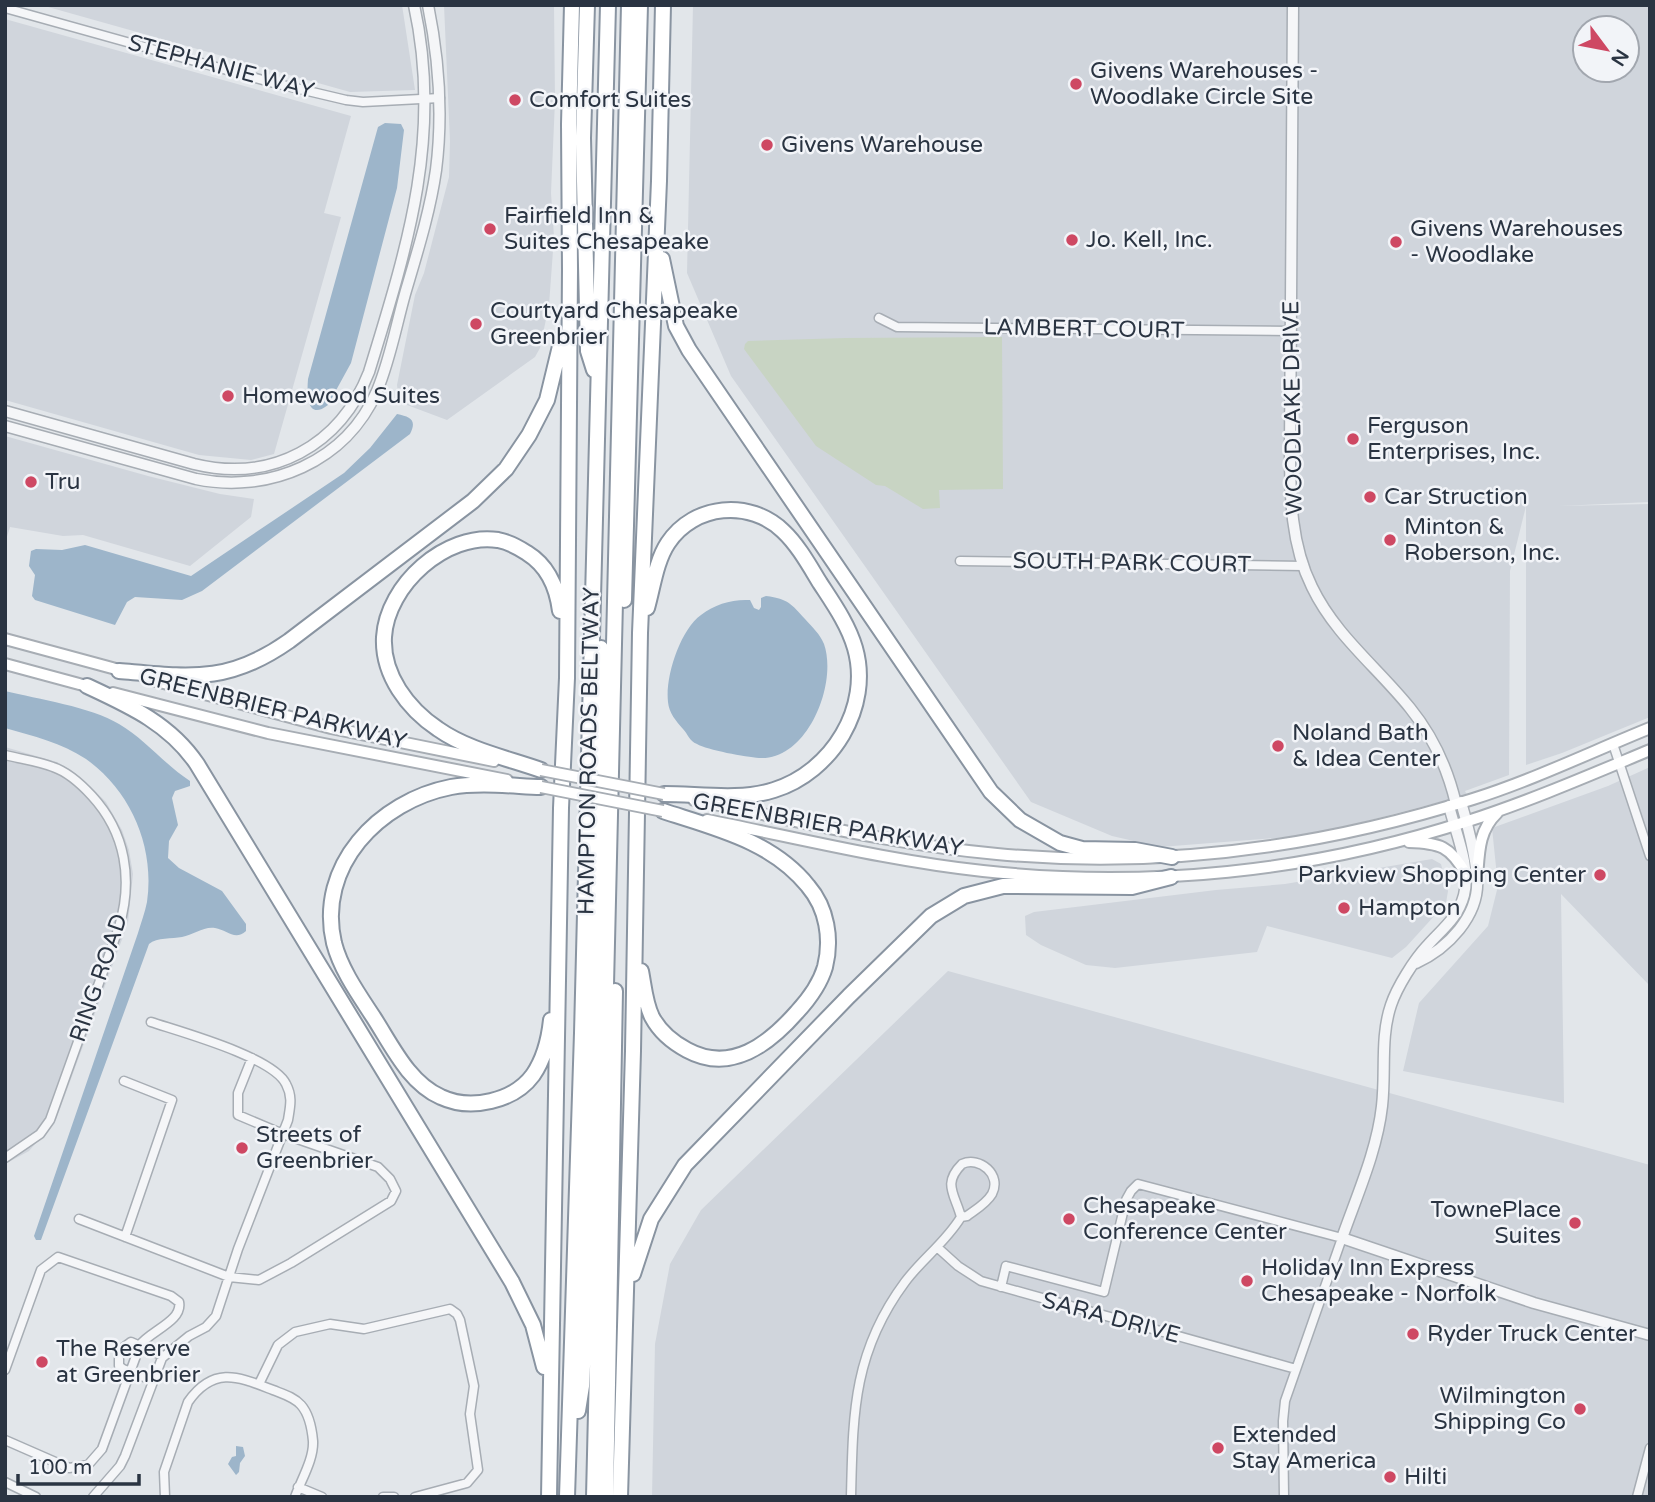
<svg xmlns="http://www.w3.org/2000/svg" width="1655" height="1502" font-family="'Varela Round',sans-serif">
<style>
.built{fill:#d0d5dc;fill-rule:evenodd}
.green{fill:#c8d4c3}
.water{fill:#9db5ca}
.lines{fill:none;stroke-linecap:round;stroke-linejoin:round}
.minor-casing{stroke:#a7adb4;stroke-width:11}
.tertiary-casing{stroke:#a7adb4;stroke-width:13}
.secondary-casing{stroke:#a7adb4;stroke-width:14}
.motorway-casing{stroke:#8994a1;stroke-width:18}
.minor{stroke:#f5f6f8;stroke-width:8}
.tertiary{stroke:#f5f6f8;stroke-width:10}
.secondary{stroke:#fff;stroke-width:10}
.motorway{stroke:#fff;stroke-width:14}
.secondary-bridge-casing{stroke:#a7adb4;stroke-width:14;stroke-linecap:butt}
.secondary-bridge{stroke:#fff;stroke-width:10}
.poi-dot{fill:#ce4863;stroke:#f2f4f8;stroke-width:2.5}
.labels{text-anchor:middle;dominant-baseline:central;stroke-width:5;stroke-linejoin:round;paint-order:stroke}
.street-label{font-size:23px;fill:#2a3442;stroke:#f2f4f8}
.poi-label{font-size:23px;fill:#2a3442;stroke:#f2f4f8;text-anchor:start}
</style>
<rect width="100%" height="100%" fill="#e2e6ea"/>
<path class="built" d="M41 5H402L415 90 350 92Z
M444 5H554L555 101 551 193 554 237 549 305 540 348 535 357 447 420 399 402 397 385 415 295 424 273 449 177 450 141Z
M693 5H1650V502L1559 506 1650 504V717L1562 753 1526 765V506L1510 571 1509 775 1465 791 1467 795 1340 828 1288 837 1160 847 1112 836 1031 802 731 376 687 273ZM1585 28H1627V70H1585Z
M5 19 351 116 324 213 341 217 274 454 251 460 199 455 5 400Z
M5 436 148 476 220 494 254 499 251 517 190 566 83 535 63 536 10 527 5 543Z
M5 747 57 762 71 770 94 790 106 802 122 830 129 850 133 874 128 923 56 1120 29 1151 5 1164Z
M1650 767V986L1561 894 1564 1103 1403 1071 1419 1003 1488 926 1498 886 1492 828 1608 786Z
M1432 859 1441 864 1448 891 1446 903 1406 947 1392 958 1267 926 1257 952 1115 968 1086 965 1041 945 1026 935 1025 916 1034 912 1216 890 1285 884Z
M948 971 1650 1165V1497H652L655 1344 670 1264 701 1210Z"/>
<path class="green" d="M1002 337 1003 489 939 490 940 508 923 509 885 486 876 485 816 446 744 349 745 344 748 341 846 338Z"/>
<path class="water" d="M385 123 401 124 404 130 397 188 351 363 328 405C306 422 307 392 308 379L378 127Z
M397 414C411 417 417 420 410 434L202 591 182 600 135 597 127 602 115 625 35 600 32 596 35 575 29 566 31 551 36 549 62 550 85 545 191 576 344 473 370 448Z
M766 596C789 599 791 604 805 619 813 628 820 634 824 644 838 684 807 761 759 758 746 757 707 750 697 744 689 741 688 734 683 729 676 721 669 713 668 702 665 677 680 630 701 615 715 604 732 599 750 600L754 608 759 610 761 607V598Z
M5 691C38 699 91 707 119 724 145 739 164 764 190 781V786L175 791 172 798 178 825 169 841 168 858 179 868 222 891 246 924V931C235 941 227 930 215 928 204 926 193 935 182 937 172 939 157 937 149 944L41 1240H36L34 1236 138 933C141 923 145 912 147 902 155 847 131 791 86 759 62 743 33 736 5 728Z
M236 1446 243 1447 245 1456 240 1463 239 1472 236 1475 228 1464 232 1457 236 1456Z"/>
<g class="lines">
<defs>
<path id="minor" d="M5 8 270 82 346 100 363 102 440 98
M879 318 897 327 1291 331
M960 561 1304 566
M1613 744 1650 856
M5 755C21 759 38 761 53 767 68 772 81 784 92 796 126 833 133 880 119 927L50 1120 40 1134 5 1158
M124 1081 172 1100 125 1237
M79 1219 229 1277 259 1280 291 1263 391 1201 396 1191 390 1179 378 1167 283 1134 238 1115V1093L252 1058
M937 1247 958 1266 981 1281 1296 1369
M1001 1287 1006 1266 1104 1292 1126 1200 1131 1191 1138 1184 1342 1238 1285 1401 1283 1421 1284 1497
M123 1348 131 1342 163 1356
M119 1359V1366L123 1369 152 1380
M5 1370 41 1270 58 1257 171 1296 179 1302C183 1321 150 1331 140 1345L102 1449 88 1465 69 1468 5 1440
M259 1384 278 1345 295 1332 330 1324 364 1329 450 1309 457 1314 460 1320 474 1386 470 1414 478 1470 467 1483 415 1497
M5 1482 36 1497
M298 1487 322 1497
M93 1497 120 1466 125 1456 162 1358 189 1336 206 1327 216 1316 238 1249 288 1120C290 1107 293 1097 286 1084 273 1057 181 1032 151 1022
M165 1497 164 1472 188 1402C214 1365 239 1377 273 1390 283 1394 294 1397 301 1405 309 1414 312 1430 313 1441 314 1459 301 1480 295 1497
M383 1497H394
M851 1497C853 1413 853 1352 905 1282 922 1259 946 1242 961 1217L967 1216C975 1210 986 1204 992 1194 1002 1175 980 1156 962 1164 942 1184 955 1194 961 1217
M1637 1497 1650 1448"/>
<path id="tertiary" d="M1293 5 1290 450C1290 497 1291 545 1312 587 1335 635 1377 667 1410 708 1432 735 1448 770 1456 804
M5 411 194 464C272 483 340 446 369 372 407 248 443 136 414 5
M5 426 196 479C269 494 346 462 377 391 390 360 396 326 405 294 417 253 430 212 436 170 443 115 439 59 428 5
M1449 806C1456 834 1471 867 1464 895 1458 918 1442 929 1427 946 1414 960 1397 987 1391 1005 1380 1037 1386 1072 1382 1106 1377 1151 1357 1195 1342 1238L1534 1303 1650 1335
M1416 963C1447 949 1480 916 1477 878 1476 858 1467 822 1461 802"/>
<path id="secondary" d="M5 639 127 672
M5 664 94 688
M145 678 331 728 494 761
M113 693 268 733 507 780
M694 800C795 820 895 845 997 854 1159 869 1318 848 1473 799 1533 780 1591 752 1650 728
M707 820C798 838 890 861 983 871 1146 889 1311 872 1468 821 1530 801 1590 775 1650 750
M1409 842C1440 843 1450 846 1466 874
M1477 878C1479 854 1478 831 1497 813"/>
<path id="motorway" d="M587 5 583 138 588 351 594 370
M662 259 676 326 689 350 991 792 1020 820 1060 843 1082 849 1135 850 1172 857
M624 600 640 5
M647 608C653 587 656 561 668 543 694 504 750 499 783 531 798 545 809 565 820 583 833 603 848 624 855 648 872 707 832 772 774 790 740 801 699 794 664 794
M119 671C190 677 228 684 289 641L473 501 506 469 529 435 547 400 562 338
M87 686C130 706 170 724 197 764L512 1282 533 1325 544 1367
M541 770C507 758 468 750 438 729 408 709 382 675 384 637 387 585 446 532 498 540 508 542 518 547 527 553 548 566 557 587 560 611
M541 787C512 786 479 782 451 787 379 801 316 866 334 943 341 970 359 995 374 1018 392 1046 409 1083 441 1097 471 1111 514 1101 533 1075 544 1059 549 1039 551 1020
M641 971C644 986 645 1003 652 1017 660 1032 672 1042 687 1050 731 1074 769 1044 797 1012 809 999 820 984 825 967 832 939 827 908 808 886 772 841 715 828 663 811
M633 1274 651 1219 685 1165 849 996 931 916 964 896 1003 886 1132 887 1171 877
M578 1411 582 1386 587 1288 601 648
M549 1497 561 808 567 678 570 270 569 124 572 5
M567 1497 582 1033 608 5
M594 1497 629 5
M606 1497 615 991
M620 1497 633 1051 640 633 659 181 663 5"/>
</defs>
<use href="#minor" class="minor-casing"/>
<use href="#tertiary" class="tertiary-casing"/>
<use href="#secondary" class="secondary-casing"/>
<use href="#motorway" class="motorway-casing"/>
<use href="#minor" class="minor"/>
<use href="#tertiary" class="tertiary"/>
<use href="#secondary" class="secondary"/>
<use href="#motorway" class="motorway"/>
<defs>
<path id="secondary-bridge" d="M541 770 664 794
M541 787 663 811"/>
</defs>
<use href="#secondary-bridge" class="secondary-bridge-casing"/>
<use href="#secondary-bridge" class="secondary-bridge"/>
</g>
<g class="poi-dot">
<circle cx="1076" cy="84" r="7"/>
<circle cx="515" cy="100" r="7"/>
<circle cx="767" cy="145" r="7"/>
<circle cx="490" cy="229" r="7"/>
<circle cx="1072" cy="240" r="7"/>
<circle cx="1396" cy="242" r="7"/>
<circle cx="476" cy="324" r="7"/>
<circle cx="228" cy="396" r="7"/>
<circle cx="1353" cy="439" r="7"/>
<circle cx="31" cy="482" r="7"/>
<circle cx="1370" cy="497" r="7"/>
<circle cx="1390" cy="540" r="7"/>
<circle cx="1278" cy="746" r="7"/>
<circle cx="1600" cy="875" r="7"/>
<circle cx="1344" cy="908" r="7"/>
<circle cx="242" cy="1148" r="7"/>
<circle cx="1069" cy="1219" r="7"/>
<circle cx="1575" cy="1223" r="7"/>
<circle cx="1247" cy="1281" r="7"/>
<circle cx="1413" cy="1334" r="7"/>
<circle cx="42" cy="1362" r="7"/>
<circle cx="1580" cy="1409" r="7"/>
<circle cx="1218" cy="1448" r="7"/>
<circle cx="1390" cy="1477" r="7"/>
</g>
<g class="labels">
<g class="street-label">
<text transform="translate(221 67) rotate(15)">STEPHANIE WAY</text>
<text transform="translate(1084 329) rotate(1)">LAMBERT COURT</text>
<text transform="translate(1293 408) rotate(-91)">WOODLAKE DRIVE</text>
<text transform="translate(1132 563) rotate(1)">SOUTH PARK COURT</text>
<text transform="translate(273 709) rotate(14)">GREENBRIER PARKWAY</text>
<text transform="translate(589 751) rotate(-89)">HAMPTON ROADS BELTWAY</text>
<text transform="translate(828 825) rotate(10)">GREENBRIER PARKWAY</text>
<text transform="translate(99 978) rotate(-71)">RING ROAD</text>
<text transform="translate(1111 1318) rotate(15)">SARA DRIVE</text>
</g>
<g class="poi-label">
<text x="1090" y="71">Givens Warehouses -<tspan x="1090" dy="26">Woodlake Circle Site</tspan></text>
<text x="529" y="100">Comfort Suites</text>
<text x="781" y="145">Givens Warehouse</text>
<text x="504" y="216">Fairfield Inn &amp;<tspan x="504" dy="26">Suites Chesapeake</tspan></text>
<text x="1410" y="229">Givens Warehouses<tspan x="1410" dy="26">- Woodlake</tspan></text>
<text x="1086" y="240">Jo. Kell, Inc.</text>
<text x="490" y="311">Courtyard Chesapeake<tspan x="490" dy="26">Greenbrier</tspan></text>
<text x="242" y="396">Homewood Suites</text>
<text x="1367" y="426">Ferguson<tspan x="1367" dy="26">Enterprises, Inc.</tspan></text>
<text x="45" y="482">Tru</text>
<text x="1384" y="497">Car Struction</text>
<text x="1404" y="527">Minton &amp;<tspan x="1404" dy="26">Roberson, Inc.</tspan></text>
<text x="1292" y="733">Noland Bath<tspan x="1292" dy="26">&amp; Idea Center</tspan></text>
<text x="1586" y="875" text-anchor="end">Parkview Shopping Center</text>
<text x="1358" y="908">Hampton</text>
<text x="256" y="1135">Streets of<tspan x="256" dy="26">Greenbrier</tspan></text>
<text x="1083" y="1206">Chesapeake<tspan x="1083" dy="26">Conference Center</tspan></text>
<text x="1561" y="1210" text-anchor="end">TownePlace<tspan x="1561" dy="26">Suites</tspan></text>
<text x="1261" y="1268">Holiday Inn Express<tspan x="1261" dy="26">Chesapeake - Norfolk</tspan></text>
<text x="1427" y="1334">Ryder Truck Center</text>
<text x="56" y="1349">The Reserve<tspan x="56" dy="26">at Greenbrier</tspan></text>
<text x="1566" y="1396" text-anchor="end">Wilmington<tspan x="1566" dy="26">Shipping Co</tspan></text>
<text x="1232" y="1435">Extended<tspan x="1232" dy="26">Stay America</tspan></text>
<text x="1404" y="1477">Hilti</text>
</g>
</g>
<rect width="1655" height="1502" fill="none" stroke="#2a3442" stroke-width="14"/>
<g transform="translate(1606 49) rotate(122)"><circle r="33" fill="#f2f4f8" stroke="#a2a7af" stroke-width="2"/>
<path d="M0-5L12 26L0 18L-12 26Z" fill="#ce4863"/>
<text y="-10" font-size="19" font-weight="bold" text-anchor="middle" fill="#2a3442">N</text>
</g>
<path d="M18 1474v10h121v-10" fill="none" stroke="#2a3442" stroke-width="3.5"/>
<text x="28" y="1474" font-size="21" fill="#2a3442" stroke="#f2f4f8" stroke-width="5" paint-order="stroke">100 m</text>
</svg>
